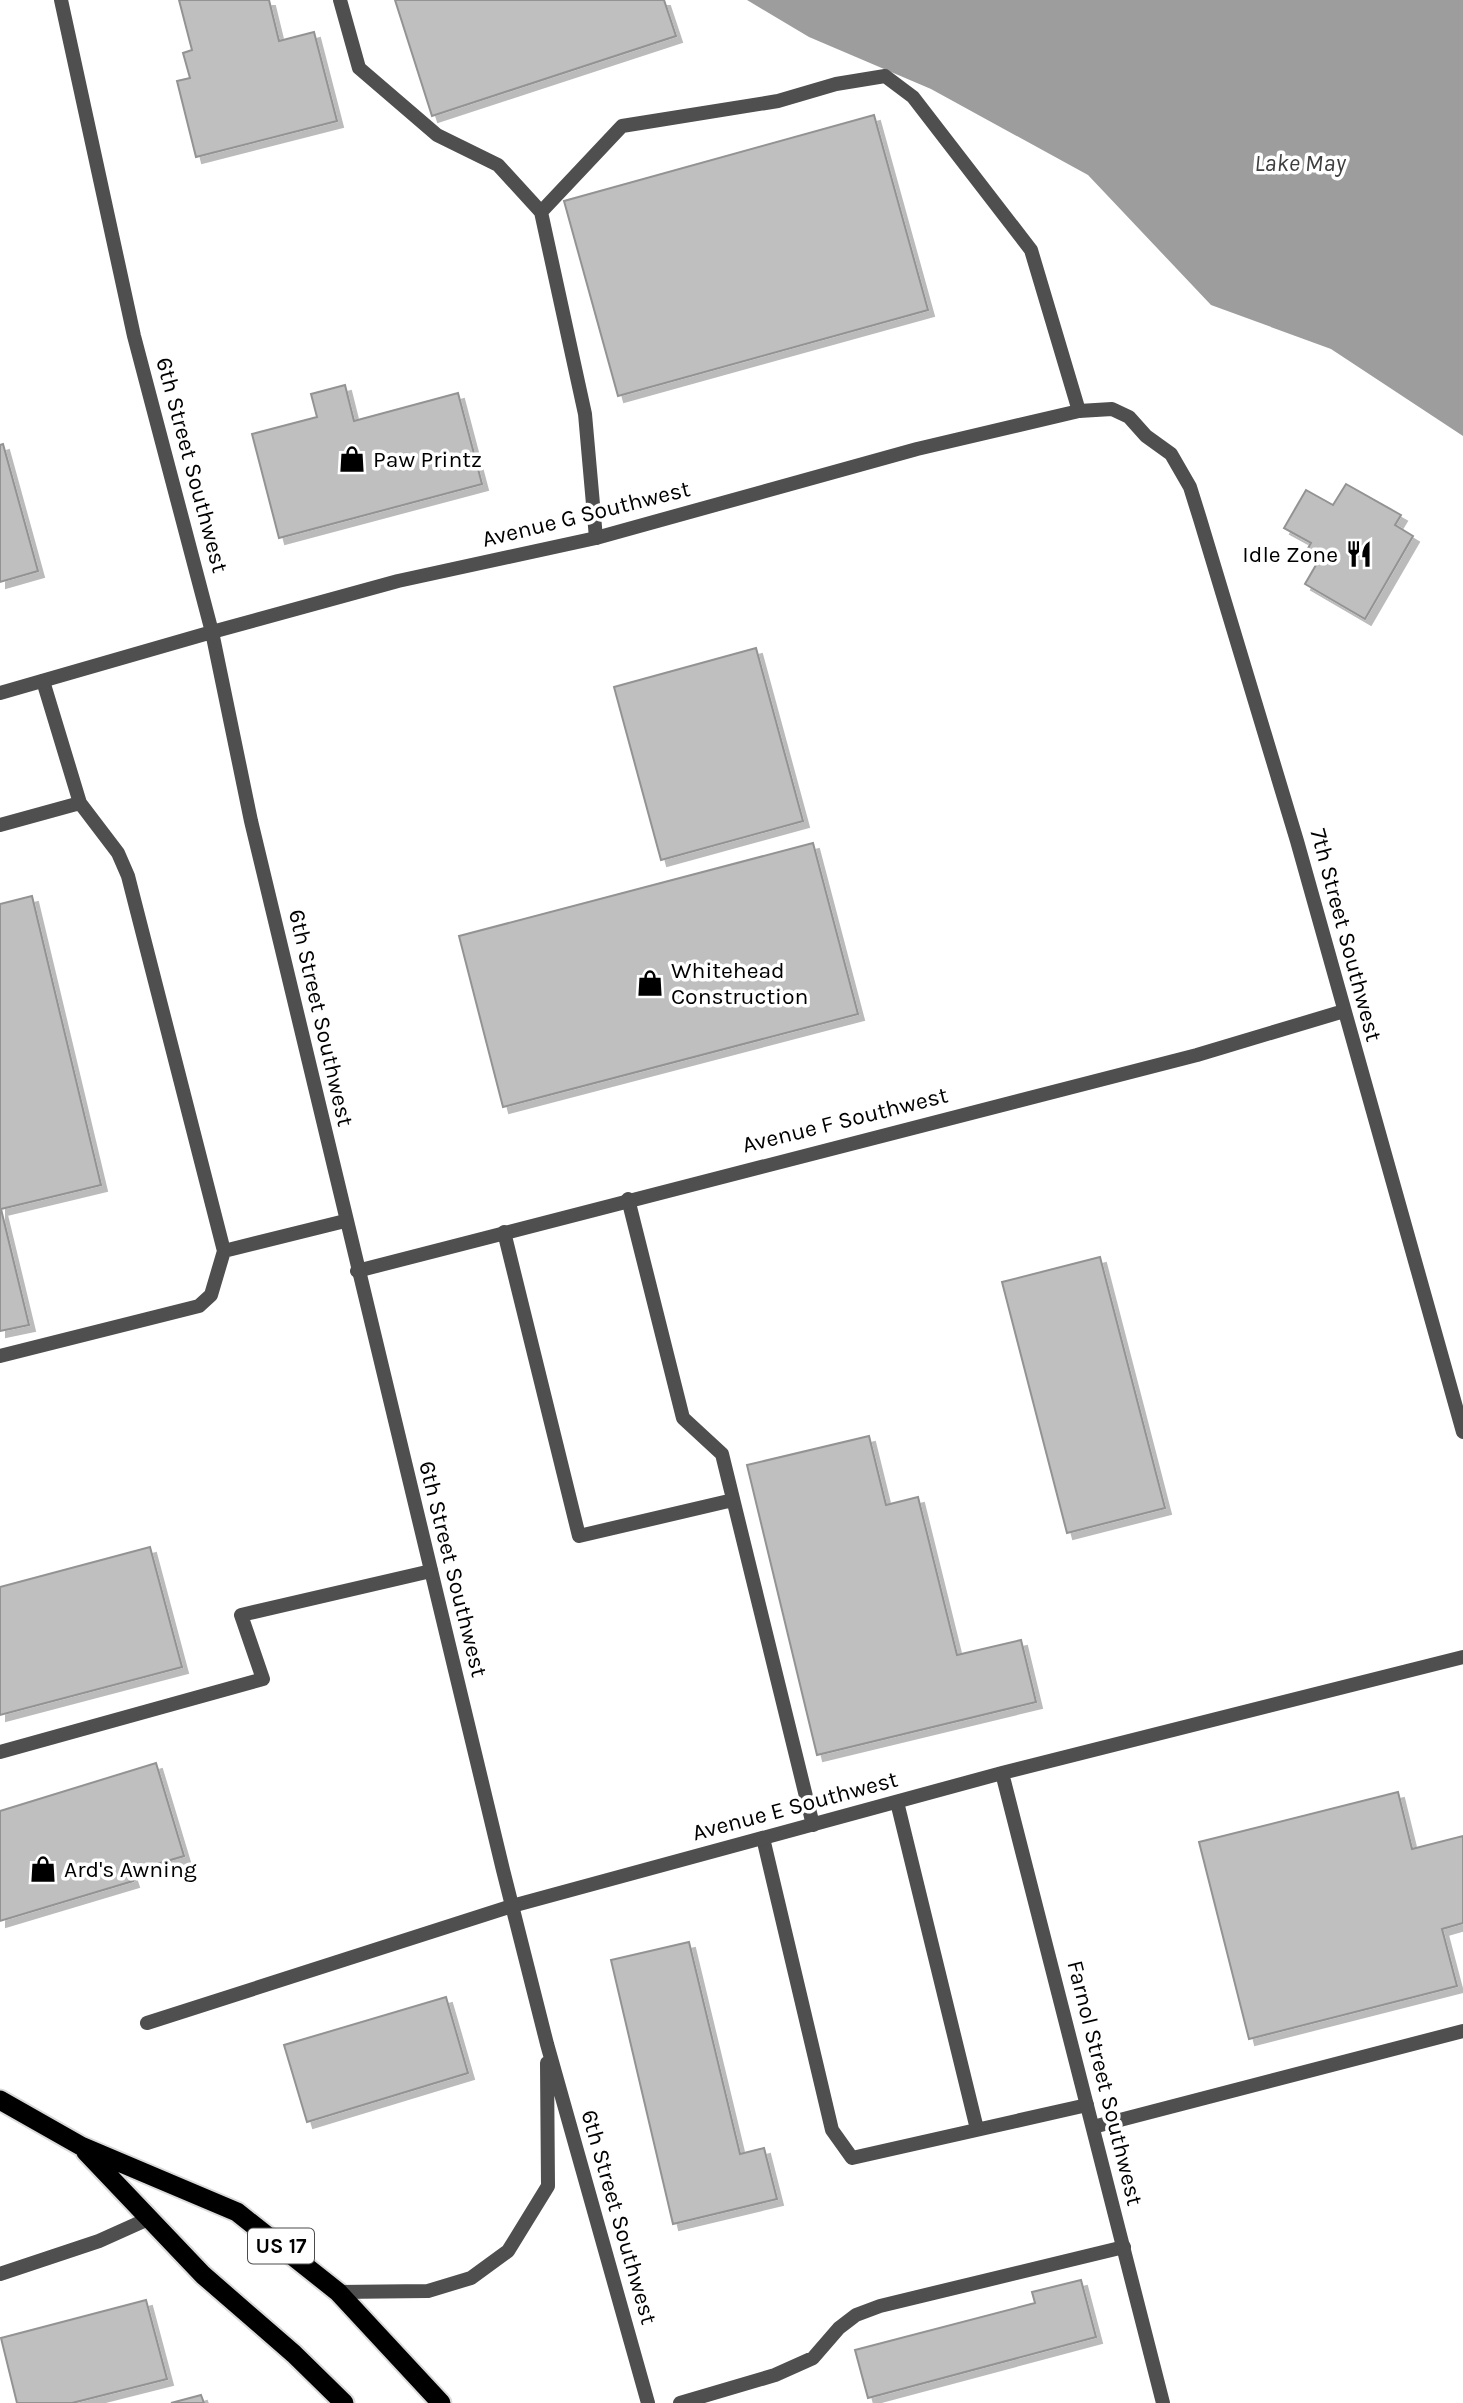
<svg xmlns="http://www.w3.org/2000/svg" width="1463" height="2403" font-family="Karla,sans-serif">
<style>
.water{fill:#9d9d9d}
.building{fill:#bfbfbf;stroke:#939393;stroke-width:2;filter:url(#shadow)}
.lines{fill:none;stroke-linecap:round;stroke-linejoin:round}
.trunk-casing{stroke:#dbdbdb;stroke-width:23}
.service{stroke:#4f4f4f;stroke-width:14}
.minor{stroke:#4f4f4f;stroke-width:14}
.tertiary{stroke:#4f4f4f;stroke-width:14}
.trunk{stroke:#000;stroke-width:19}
.labels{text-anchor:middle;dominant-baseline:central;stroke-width:7;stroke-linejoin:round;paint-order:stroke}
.shield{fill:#fff;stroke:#4c4c4c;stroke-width:2}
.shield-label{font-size:21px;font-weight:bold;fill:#000}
.poi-label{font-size:23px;fill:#000;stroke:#fff;text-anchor:start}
.street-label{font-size:23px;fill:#000;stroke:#fff}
.water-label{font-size:24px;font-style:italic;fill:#3e3e3e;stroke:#fff}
</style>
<defs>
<filter id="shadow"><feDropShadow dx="6" dy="6" stdDeviation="0" flood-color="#0004"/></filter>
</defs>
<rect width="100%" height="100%" fill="#fff"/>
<path class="water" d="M747 0H1463V436L1331 349 1211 305 1088 175 931 89 809 37Z"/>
<path class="building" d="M179 0H269L279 41 314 32 337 121 196 157 177 81 190 78 183 53 192 50Z
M395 0H664L676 36 432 116Z
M874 115 928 310 618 396 564 201Z
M345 385 354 421 458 393 482 484 279 538 252 434 317 417 311 394Z
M3 444 38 571 0 582V445Z
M1346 484 1401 515 1395 525 1413 536 1365 619 1305 584 1320 558 1307 550 1311 543 1284 528 1306 490 1333 505Z
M756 648 803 821 661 860 614 687Z
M813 843 858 1014 503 1107 459 936Z
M32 896 101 1185 1 1209 29 1325 0 1331V904Z
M1100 1257 1165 1508 1067 1533 1002 1282Z
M869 1436 886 1505 918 1497 957 1655 1021 1640 1036 1702 817 1755 747 1465Z
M150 1547 182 1667 0 1715V1587Z
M156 1763 184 1856 130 1872 133 1881 0 1921V1811Z
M1398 1792 1412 1849 1463 1836V1923L1442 1929 1457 1986 1249 2039 1199 1842Z
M689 1942 740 2154 764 2148 777 2199 673 2224 611 1960Z
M446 1997 468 2073 307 2122 284 2045Z
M1081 2280 1096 2337 868 2398 855 2350 1035 2303 1032 2292Z
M146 2300 167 2379 72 2403H17L1 2338Z
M201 2395 204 2403H171Z"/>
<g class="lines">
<defs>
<path id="trunk" d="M0 2100 81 2146 237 2212 338 2292 441 2403
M86 2152 203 2275 294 2354 344 2403"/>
</defs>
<use href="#trunk" class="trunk-casing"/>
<path class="service" d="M340 0 359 68 437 135 498 165 541 212 585 414 596 538
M541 212 622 126 778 101 836 84 885 76 913 97 1031 250 1079 411
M0 825 80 803
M628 1199 683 1418 722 1454 813 1825
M504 1232 579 1536 733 1500
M224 1251 345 1221
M0 1356 199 1306 211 1295 224 1251 128 876 118 853 80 803 43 681
M0 1752 263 1679 241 1615 431 1571
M897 1802 977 2129
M763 1838 832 2130 852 2158 1087 2105
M1093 2127 1463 2031
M0 2274 99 2241 148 2219
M680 2403 775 2375 813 2358 839 2328 856 2315 880 2306 1124 2247"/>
<path class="minor" d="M212 632 398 581 596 538 917 449 1079 411 1112 409 1129 417 1146 436 1171 454 1190 487 1200 519 1297 841 1463 1432
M357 1271 1197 1055 1344 1011
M1002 1773 1163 2403
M147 2023 512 1906 1002 1773 1463 1657"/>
<path class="tertiary" d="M61 0 134 336 212 632 251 821 503 1870 547 2044 648 2403
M0 693 212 632
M338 2292 428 2291 471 2278 508 2251 548 2186 547 2063"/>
<use href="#trunk" class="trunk"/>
</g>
<defs>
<symbol id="shop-bare" viewBox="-9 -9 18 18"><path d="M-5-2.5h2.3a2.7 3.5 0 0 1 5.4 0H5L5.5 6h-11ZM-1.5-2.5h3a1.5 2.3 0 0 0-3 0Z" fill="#000" stroke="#fff" stroke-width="2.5" paint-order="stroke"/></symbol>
<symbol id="restaurant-bare" viewBox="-9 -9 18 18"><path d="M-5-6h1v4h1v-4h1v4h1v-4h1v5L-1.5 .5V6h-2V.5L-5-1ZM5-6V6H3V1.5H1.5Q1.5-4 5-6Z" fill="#000" stroke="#fff" stroke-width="2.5" paint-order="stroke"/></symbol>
</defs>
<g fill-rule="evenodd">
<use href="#shop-bare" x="333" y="440" width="38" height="38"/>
<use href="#restaurant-bare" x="1340" y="535" width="38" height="38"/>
<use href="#shop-bare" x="631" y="964" width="38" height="38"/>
<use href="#shop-bare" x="24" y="1850" width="38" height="38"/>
</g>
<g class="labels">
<rect class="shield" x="248" y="2228.5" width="66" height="35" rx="5"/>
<g class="shield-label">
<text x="281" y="2246">US 17</text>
</g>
<g class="poi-label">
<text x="373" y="459">Paw Printz</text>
<text x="1338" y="554" text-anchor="end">Idle Zone</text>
<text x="671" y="970">Whitehead<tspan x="671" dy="26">Construction</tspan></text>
<text x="64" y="1869">Ard's Awning</text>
</g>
<g class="street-label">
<text transform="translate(192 465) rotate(75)">6th Street Southwest</text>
<text transform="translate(586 514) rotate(-14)">Avenue G Southwest</text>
<text transform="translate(1346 935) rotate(75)">7th Street Southwest</text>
<text transform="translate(321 1018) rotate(77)">6th Street Southwest</text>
<text transform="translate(845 1120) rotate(-14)">Avenue F Southwest</text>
<text transform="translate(453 1569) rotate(76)">6th Street Southwest</text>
<text transform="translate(795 1806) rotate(-15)">Avenue E Southwest</text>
<text transform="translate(1105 2083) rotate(76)">Farnol Street Southwest</text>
<text transform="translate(619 2217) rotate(74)">6th Street Southwest</text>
</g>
<g class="water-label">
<text x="1300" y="163">Lake May</text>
</g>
</g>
</svg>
